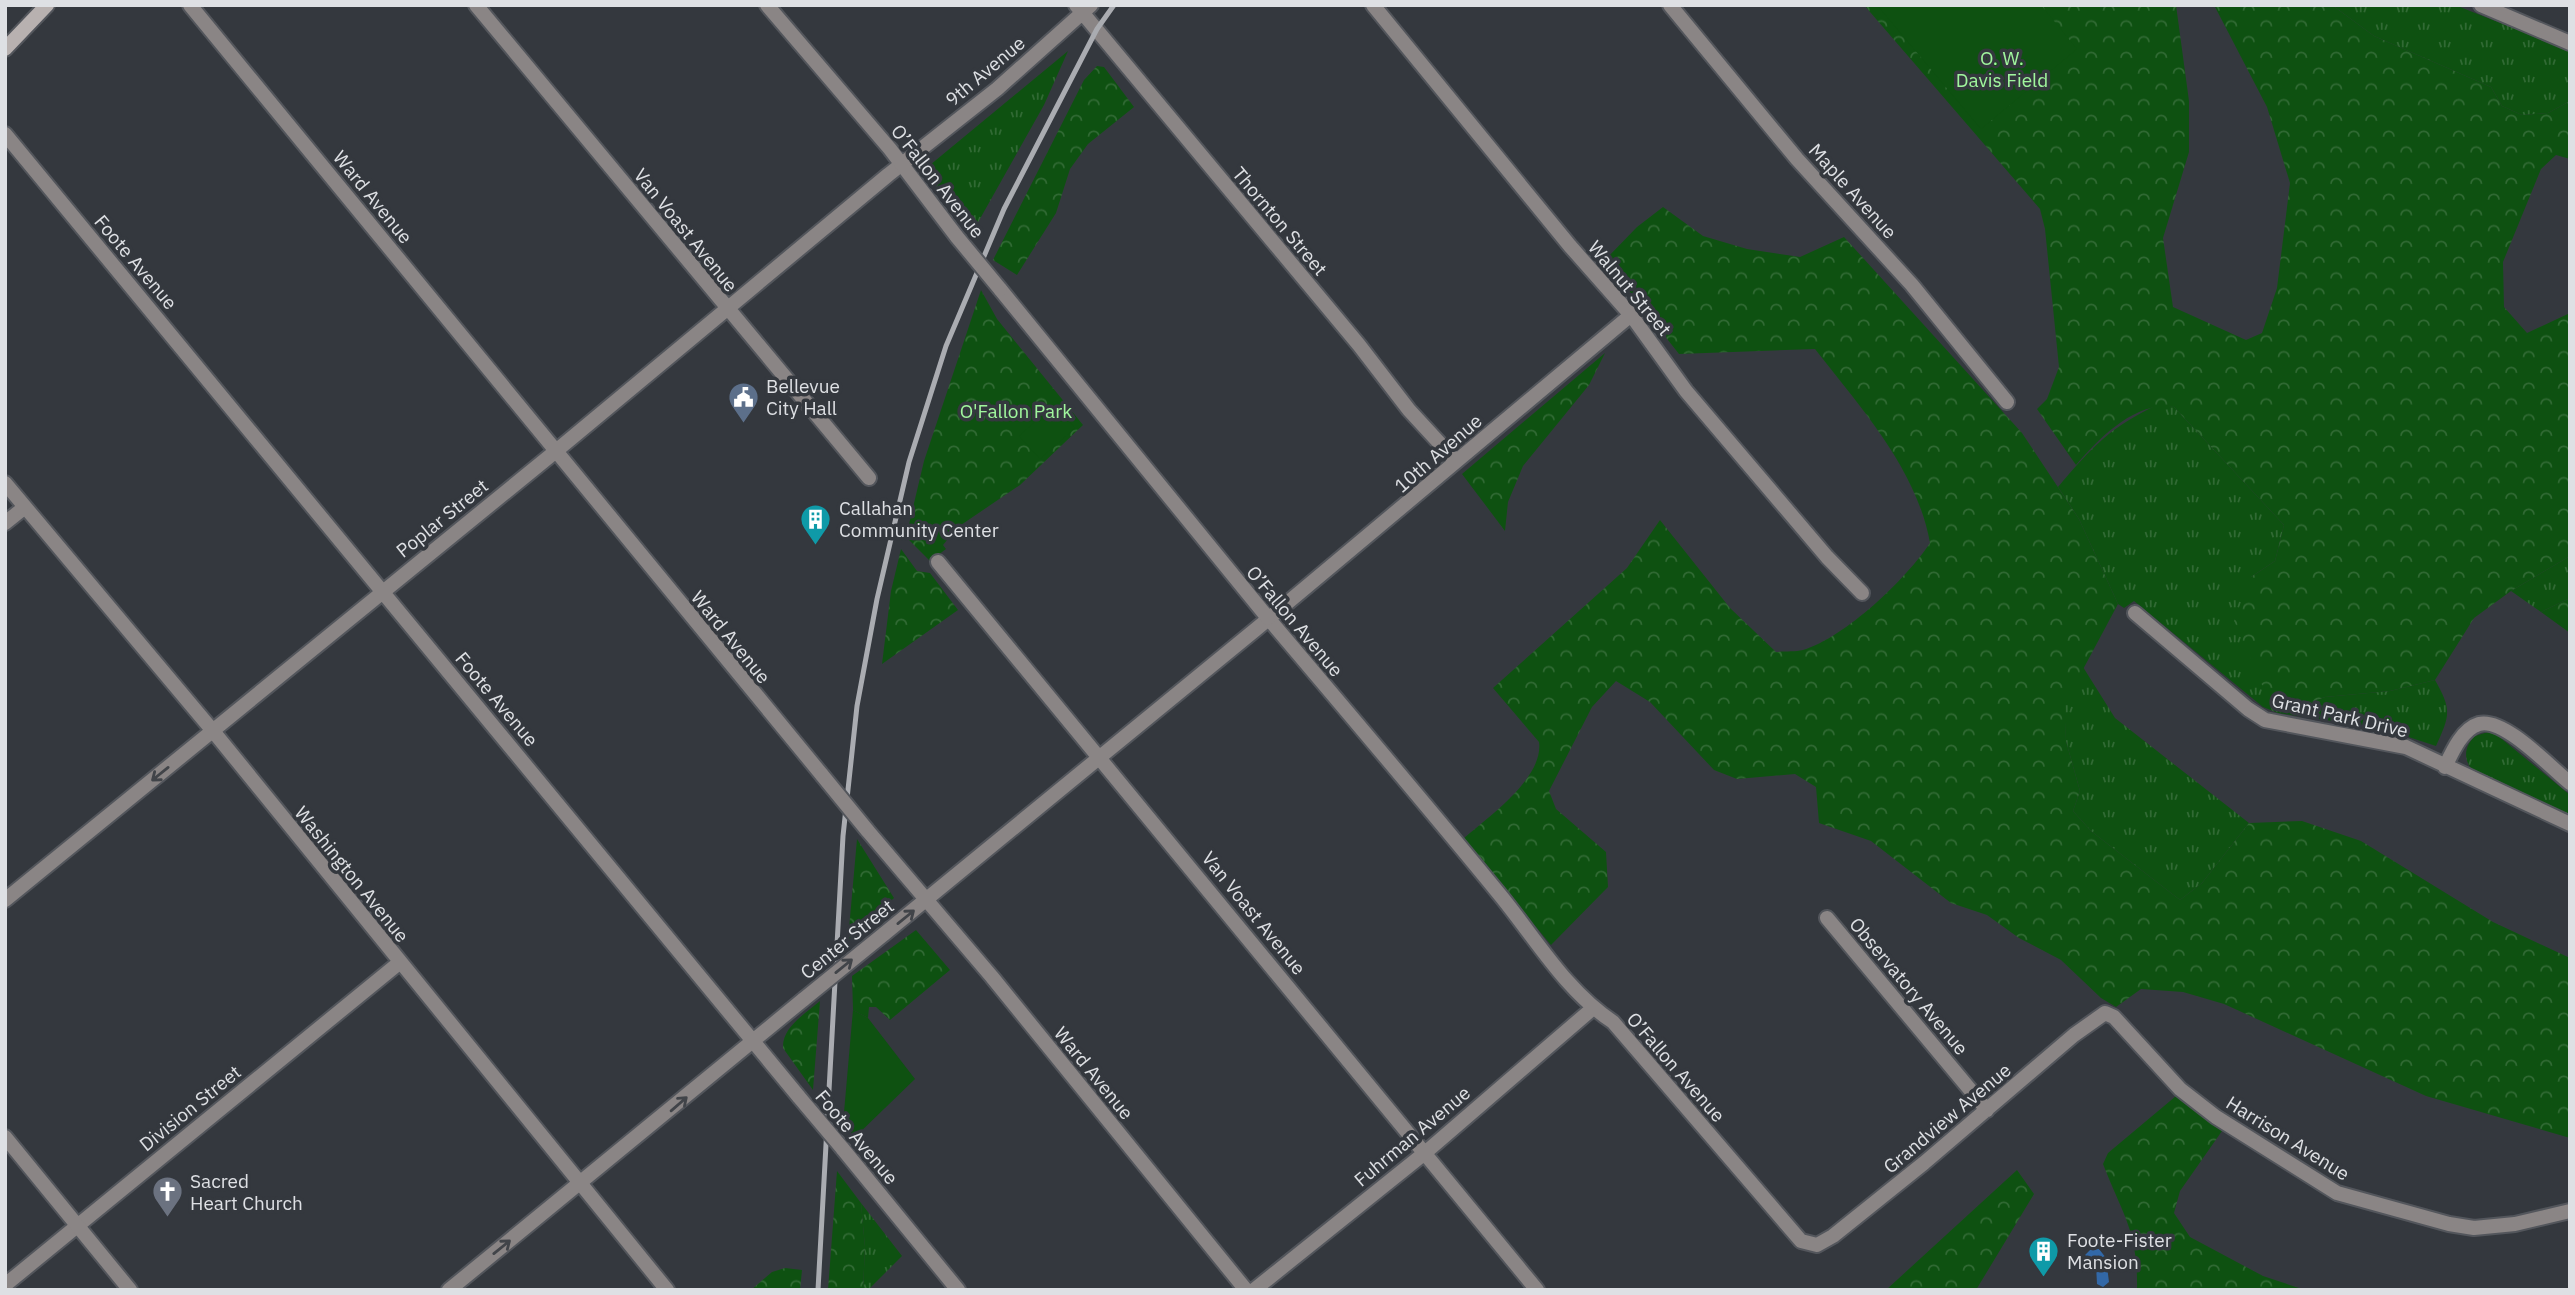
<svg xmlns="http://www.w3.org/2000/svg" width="2575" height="1295" font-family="'IBM Plex Sans',sans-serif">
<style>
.grass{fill:url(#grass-tufts)}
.forest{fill:url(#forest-crowns)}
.garden{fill:#0e5111}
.water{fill:#3268a7}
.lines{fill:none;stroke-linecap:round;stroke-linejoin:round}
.minor-casing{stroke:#53565c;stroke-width:18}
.tertiary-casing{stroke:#53565c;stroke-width:18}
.secondary-casing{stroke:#53565c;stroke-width:18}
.minor{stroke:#8a8585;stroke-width:14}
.tertiary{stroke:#8a8585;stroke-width:14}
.secondary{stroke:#b8b1b0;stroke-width:14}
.rail{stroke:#aaacb1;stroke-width:5}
.minor-bridge-casing{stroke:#53565c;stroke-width:18;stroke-linecap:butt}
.tertiary-bridge-casing{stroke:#53565c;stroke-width:18;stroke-linecap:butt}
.minor-bridge{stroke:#8a8585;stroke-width:14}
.tertiary-bridge{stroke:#8a8585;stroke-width:14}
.oneway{stroke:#414449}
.labels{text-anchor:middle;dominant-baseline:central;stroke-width:7;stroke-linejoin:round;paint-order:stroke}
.park-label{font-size:19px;fill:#a0f69d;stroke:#34383e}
.street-label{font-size:19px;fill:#dee0e4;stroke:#34383e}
.poi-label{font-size:19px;fill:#dee0e4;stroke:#34383e;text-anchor:start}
</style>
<defs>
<pattern id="grass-tufts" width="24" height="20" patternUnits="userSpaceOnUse" patternTransform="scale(1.75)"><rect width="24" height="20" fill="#0e5111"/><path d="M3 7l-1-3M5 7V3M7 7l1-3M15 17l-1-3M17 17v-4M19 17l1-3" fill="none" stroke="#316a34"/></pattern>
<pattern id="forest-crowns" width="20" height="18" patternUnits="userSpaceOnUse" patternTransform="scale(1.75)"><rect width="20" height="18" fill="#0e5111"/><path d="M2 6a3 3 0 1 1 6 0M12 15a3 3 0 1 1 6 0" fill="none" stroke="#316a34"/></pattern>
</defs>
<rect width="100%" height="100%" fill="#34383e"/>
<path class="grass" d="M2332 5H2455L2566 49 2570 51V101L2548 113 2522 115 2502 106 2491 87 2374 36Z
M1068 51 1044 105 972 233 925 175 930 165Z
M2159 404 2174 407 2284 525 2275 561 2251 577 2311 702 2325 697 2390 691 2435 680C2452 710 2450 715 2436 746L2381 728 2278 713 2263 707 2134 601 2124 608 2118 604 2079 519 2058 487C2093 446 2110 427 2159 404Z
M2570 556V598L2541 612 2511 591Z
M2083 667 2115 718 2249 823 2202 883 2180 900 2091 831 2073 811 2080 791 2066 741 2064 703Z
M2488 732 2497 735 2570 795V817L2473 771C2463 759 2464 747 2475 736Z
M861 1203 902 1256 868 1290H863L865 1247Z"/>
<path class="forest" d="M1864 5H2176L2189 101V152L2163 238 2173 307 2246 340 2262 333 2277 288 2290 183 2267 107 2214 5H2332L2374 36 2491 87 2502 106 2522 115 2548 113 2570 101V159L2556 155 2541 169 2503 262 2504 307 2527 333 2570 313V556L2511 591 2474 618 2435 680 2390 691 2325 697 2311 702 2285 699 2262 685 2234 621 2251 577 2275 561 2284 525 2174 407C2136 400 2099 438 2076 465L2037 409 2047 399 2059 367 2045 229 2040 209Z
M1097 66 1104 67 1134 107 1088 144 1070 169 1056 213 1017 275 993 260 1084 80Z
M1663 207 1703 236 1747 249 1800 257 1844 237 2022 433 2079 519 2118 604 2065 703 2066 741 2080 791 2073 811 2091 831 2180 900 2202 883 2249 823 2302 821 2361 841 2493 922 2570 958V1138L2426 1096 2224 1004 2183 992 2141 989 2116 1007 2101 998 2061 960 2019 938 1987 915 1951 903 1871 841 1819 823 1816 787 1795 774 1737 779 1714 770 1650 702 1616 681 1592 707 1549 791 1556 809 1606 852 1608 887 1551 945 1463 839C1488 817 1544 778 1539 742L1493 688 1627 568 1660 520 1730 608 1776 652C1785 651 1795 652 1803 650 1846 637 1906 579 1930 543 1917 469 1860 407 1815 349L1679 354 1605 260 1637 227Z
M981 290 997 319 1083 425 1020 485 958 527 943 545 946 549 930 561 906 537 924 461Z
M1605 353 1589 385 1523 466 1508 502 1505 531 1462 474Z
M901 549 917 571 930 573 958 610 882 664 891 591Z
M2570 598V633L2541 612Z
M857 839 894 898 848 940Z
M916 930 950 970 890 1020 876 1007H869L868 1018 853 1010 852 976Z
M820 1001 813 1090 783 1048C782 1027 805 1014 820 1001Z
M2176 1096 2222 1131 2180 1191 2174 1213 2190 1237 2263 1276 2305 1290H2137C2138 1230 2123 1216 2103 1164L2108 1153Z
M2017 1170 2034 1194 1976 1290H1886Z
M837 1171 861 1203 865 1247 863 1290H828Z
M785 1268 802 1270 800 1290H751L772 1272Z"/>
<path class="garden" d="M1877 5H2041L2077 49 1981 129Z
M1054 405 1075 428 1040 459 1019 436Z
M853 1010 868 1018 915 1079 855 1137 843 1124Z"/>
<path class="water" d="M2092 1248 2099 1249 2106 1258 2109 1282 2103 1287 2097 1284 2096 1265 2085 1255Z"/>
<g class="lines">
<defs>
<path id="minor" d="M190 5 822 775
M476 5 869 478
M1076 5 1359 345 1409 410 1456 461
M1373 5 1570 246 1631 315 1686 391 1827 557 1862 593
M1670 5 1797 159 1912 285 2007 402
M2481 5 2570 43
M5 134 799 1097
M5 483 213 731 667 1290
M5 523 25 507
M938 562 1537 1290
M2135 613 2248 709 2265 720 2406 747 2570 824
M1268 618C1346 710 1424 802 1500 895 1536 939 1566 991 1613 1022L1801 1241 1817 1245 1833 1236 1924 1163 2074 1035 2105 1013 2114 1017 2180 1089 2216 1117 2337 1193 2449 1224 2474 1228 2515 1224 2570 1211
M2445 767C2452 752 2462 729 2479 724 2504 717 2551 768 2570 783
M867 830 992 977 1246 1290
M5 900 556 451 888 175 997 89 1091 5
M1827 918 1987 1110
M884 934 1255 630 1631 315
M842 1148 958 1290
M5 1285 399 963
M449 1290 804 999
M1254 1290 1426 1152 1592 1009"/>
<path id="tertiary" d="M767 5 890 149 957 237
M1000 289 1268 618
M5 1137 130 1290"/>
<path id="secondary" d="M5 49 47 5"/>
</defs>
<use href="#minor" class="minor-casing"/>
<use href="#tertiary" class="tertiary-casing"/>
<use href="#secondary" class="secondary-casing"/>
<use href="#minor" class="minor"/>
<use href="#tertiary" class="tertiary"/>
<use href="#secondary" class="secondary"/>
<path class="rail" d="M818 1290 843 836 857 706 877 599 909 462 946 346 1004 209 1097 29 1114 5"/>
<defs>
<path id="minor-bridge" d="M822 775 867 830
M804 999 884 934
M799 1097 842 1148"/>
<path id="tertiary-bridge" d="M957 237 1000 289"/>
</defs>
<use href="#minor-bridge" class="minor-bridge-casing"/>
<use href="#tertiary-bridge" class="tertiary-bridge-casing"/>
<use href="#minor-bridge" class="minor-bridge"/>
<use href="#tertiary-bridge" class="tertiary-bridge"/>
</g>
<defs><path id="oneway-shaft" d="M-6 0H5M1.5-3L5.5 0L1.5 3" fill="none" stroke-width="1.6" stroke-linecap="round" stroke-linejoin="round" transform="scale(1.75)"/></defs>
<g class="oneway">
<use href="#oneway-shaft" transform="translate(160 774) rotate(141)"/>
<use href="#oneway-shaft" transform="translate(906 917) rotate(-39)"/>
<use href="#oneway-shaft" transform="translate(844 966) rotate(-39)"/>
<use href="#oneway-shaft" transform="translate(679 1104) rotate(-41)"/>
<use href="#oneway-shaft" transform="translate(502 1247) rotate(-39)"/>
</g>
<defs>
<symbol id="civic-pin" viewBox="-11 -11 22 30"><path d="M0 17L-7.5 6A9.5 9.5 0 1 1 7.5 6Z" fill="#5c6f8a" stroke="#34383e"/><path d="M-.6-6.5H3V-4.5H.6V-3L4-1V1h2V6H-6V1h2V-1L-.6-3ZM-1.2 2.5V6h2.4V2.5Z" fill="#fff"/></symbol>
<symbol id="building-pin" viewBox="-11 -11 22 30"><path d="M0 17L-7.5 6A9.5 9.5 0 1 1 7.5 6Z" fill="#0f9aa8" stroke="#34383e"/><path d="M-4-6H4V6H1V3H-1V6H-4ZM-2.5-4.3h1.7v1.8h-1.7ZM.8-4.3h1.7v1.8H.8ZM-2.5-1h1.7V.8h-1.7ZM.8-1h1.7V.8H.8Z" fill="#fff"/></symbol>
<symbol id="church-pin" viewBox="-11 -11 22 30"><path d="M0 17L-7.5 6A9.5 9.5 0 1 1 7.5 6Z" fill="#6b7280" stroke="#34383e"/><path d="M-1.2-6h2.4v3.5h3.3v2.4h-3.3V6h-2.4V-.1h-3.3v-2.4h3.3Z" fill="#fff"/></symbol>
</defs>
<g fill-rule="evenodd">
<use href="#civic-pin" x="726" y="380" width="35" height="47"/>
<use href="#building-pin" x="798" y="502" width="35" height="47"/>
<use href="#church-pin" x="150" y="1174" width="35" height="47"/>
<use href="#building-pin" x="2026" y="1234" width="35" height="47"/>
</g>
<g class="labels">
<g class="park-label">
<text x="2002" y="58">O. W.<tspan x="2002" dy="22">Davis Field</tspan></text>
<text x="1016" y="411">O'Fallon Park</text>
</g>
<g class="street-label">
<text transform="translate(985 71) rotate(-40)">9th Avenue</text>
<text transform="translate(938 181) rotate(52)">O’Fallon Avenue</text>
<text transform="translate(1853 191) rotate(48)">Maple Avenue</text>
<text transform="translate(373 197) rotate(51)">Ward Avenue</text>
<text transform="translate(1280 221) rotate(50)">Thornton Street</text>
<text transform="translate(686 230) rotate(51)">Van Voast Avenue</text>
<text transform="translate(136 262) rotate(50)">Foote Avenue</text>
<text transform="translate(1630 288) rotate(50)">Walnut Street</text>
<text transform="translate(1438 453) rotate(-41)">10th Avenue</text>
<text transform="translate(442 518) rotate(-39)">Poplar Street</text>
<text transform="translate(1295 621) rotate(50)">O’Fallon Avenue</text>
<text transform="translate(731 637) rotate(51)">Ward Avenue</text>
<text transform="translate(497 699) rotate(50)">Foote Avenue</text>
<text transform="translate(2340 715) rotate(13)">Grant Park Drive</text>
<text transform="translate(352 874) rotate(51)">Washington Avenue</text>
<text transform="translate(1254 913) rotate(51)">Van Voast Avenue</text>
<text transform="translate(847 939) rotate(-39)">Center Street</text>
<text transform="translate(1909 986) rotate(50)">Observatory Avenue</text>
<text transform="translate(1676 1067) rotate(49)">O’Fallon Avenue</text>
<text transform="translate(1094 1073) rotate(51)">Ward Avenue</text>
<text transform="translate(190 1108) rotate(-39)">Division Street</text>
<text transform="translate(1947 1118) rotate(-40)">Grandview Avenue</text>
<text transform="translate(1412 1136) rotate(-40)">Fuhrman Avenue</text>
<text transform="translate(857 1137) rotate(50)">Foote Avenue</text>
<text transform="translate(2288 1138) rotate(32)">Harrison Avenue</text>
</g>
<g class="poi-label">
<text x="766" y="386">Bellevue<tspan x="766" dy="22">City Hall</tspan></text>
<text x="839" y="508">Callahan<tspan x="839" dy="22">Community Center</tspan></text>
<text x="190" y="1181">Sacred<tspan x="190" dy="22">Heart Church</tspan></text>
<text x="2067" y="1240">Foote-Fister<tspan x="2067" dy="22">Mansion</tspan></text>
</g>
</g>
<rect width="2575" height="1295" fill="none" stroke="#dee0e4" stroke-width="14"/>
</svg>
